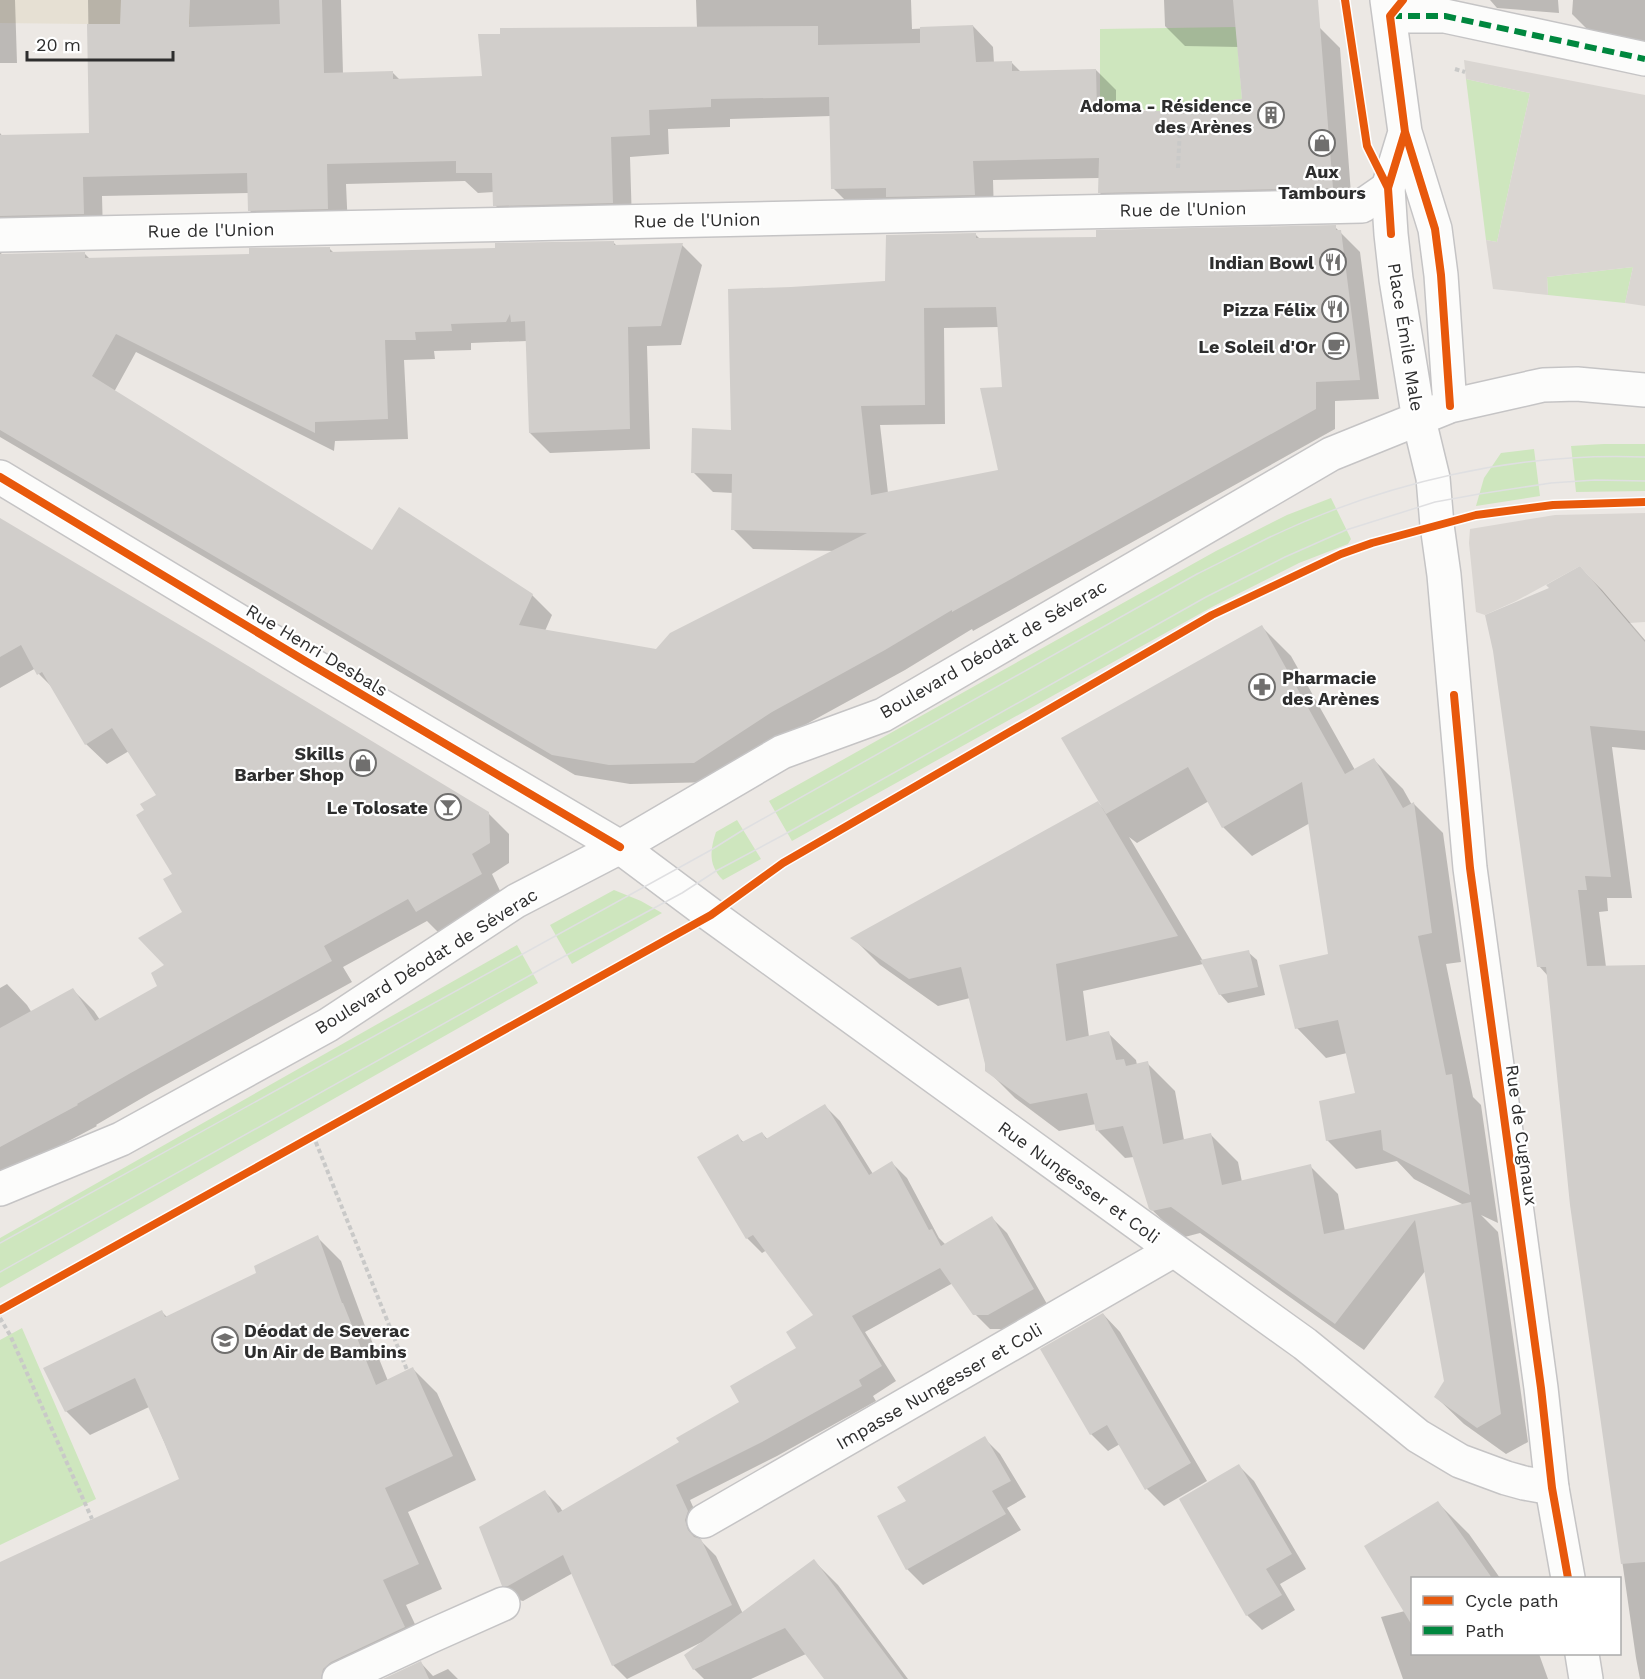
<svg xmlns="http://www.w3.org/2000/svg" width="1645" height="1679" font-family="'Work Sans',sans-serif">
<style>
.education{fill:#e6e0d3}
.green{fill:#cee6be}
.plaza{fill:#dad6d2}
.shadow{fill:#0003;fill-rule:evenodd}
.building{fill:#d1cecb;fill-rule:evenodd}
.lines{fill:none;stroke-linecap:round;stroke-linejoin:round}
.minor-casing{stroke:#c5c4c5;stroke-width:36}
.tertiary-casing{stroke:#c5c4c5;stroke-width:36}
.secondary-casing{stroke:#c5c4c5;stroke-width:36}
.path{stroke:#c9c9c8;stroke-width:4;stroke-dasharray:4.5 3;stroke-linecap:butt}
.minor{stroke:#fcfcfb;stroke-width:33}
.tertiary{stroke:#fcfcfb;stroke-width:33}
.secondary{stroke:#fcfcfb;stroke-width:33}
.tram{stroke:#dfdfe1;stroke-width:1.5}
.quiet{stroke:#00873e;stroke-width:6;stroke-dasharray:12 6;stroke-linecap:butt}
.cycleway-casing{stroke:#fff;stroke-width:11}
.cycleway{stroke:#e8590c;stroke-width:8}
.labels{text-anchor:middle;dominant-baseline:central;stroke-width:4.5;stroke-linejoin:round;paint-order:stroke}
.poi-label{font-size:18px;font-weight:bold;fill:#2e2e2e;stroke:#fff;text-anchor:end}
.street-label{font-size:18px;fill:#2e2e2e;stroke:#fff}
</style>
<rect width="100%" height="100%" fill="#ece8e4"/>
<path class="education" d="M0 0H190V24H87L0 23Z"/>
<path class="green" d="M1236 27 1242 99 1213 102 1214 129 1154 182 1155 110H1100V29Z
M1466 79 1530 93 1497 242 1486 240Z
M1633 267 1625 303 1548 295 1547 277Z
M1604 444H1645V491L1576 492 1571 446Z
M1534 449 1540 496 1476 506 1484 478 1501 453Z
M1331 498 1351 539 1348 544 1299 563 1212 607 792 841 769 801 1216 551 1287 515Z
M737 820 761 859 723 880C708 865 710 850 716 832Z
M614 890 641 901 662 913 572 964 550 925Z
M517 945 538 983 0 1288V1238Z
M22 1328 96 1499 0 1545V1340Z"/>
<path class="plaza" d="M1464 60 1645 95V306L1625 303 1633 267 1547 277 1548 295 1493 289 1486 240 1497 242 1530 93 1466 79Z
M1645 513V622L1629 623 1580 566 1516 601 1485 615 1476 612 1469 543 1470 529 1555 515Z"/>
<path class="shadow" d="M0 0H15L17 63H0Z
M88 0H341L343 74 392 72 400 80 483 78 697 28 696 0H911L912 29 973 26 993 47 994 63H1012L1021 72 1096 70 1116 90V112L1215 114 1243 101 1239 47 1185 46 1165 26 1164 0H1296L1320 28 1340 48 1352 207 1119 212 1099 192V178L993 180 994 215 853 208 833 188 831 116 730 119V127L668 129 669 154 630 157 632 223 515 225 495 205 494 192 478 193 465 181 346 184 348 229 270 230 249 210V193L102 196 103 234 3 246 1 255 84 253 90 259 250 256 329 248 335 254 497 249 613 242 617 246 682 245 702 265 681 345 647 346 650 449 550 453 530 433 527 341 471 343V350L434 351 435 359 404 360 408 439 335 441 334 451 136 352 114 392 372 552 532 595 552 615 545 631 657 651 835 551 753 549 733 529V493L713 492 693 472 732 432 887 283 975 234 980 239 1098 238 1335 227 1360 252 1379 399 1335 401V429L973 631 972 629 905 670 792 732 714 782 630 784 575 775 0 437V133L3 137 90 134ZM999 327 1004 388 1000 471 888 493 880 425 945 424 944 328Z
M1490 0H1558L1559 13 1497 8Z
M1573 0H1645V63L1617 59 1572 14Z
M1580 568 1602 590 1645 640V750L1612 747 1632 898H1607L1608 911 1599 912 1606 967H1645V1679H1640L1636 1658 1571 1204 1548 976 1539 966 1551 589Z
M0 572 488 813 509 834V863L492 874 502 895 438 932 427 921 343 967 352 982 149 1094 96 1125 97 1126 14 1170 0 1175V988L7 984 27 1005 32 1013 73 990 94 1011 100 1020 159 986 184 912 158 795 129 751 107 764 86 744 54 689 39 674 36 668 0 688Z
M1262 627 1291 656 1355 770 1374 760 1403 789 1412 805 1414 804 1443 833 1461 962 1446 964 1473 1097 1481 1105 1498 1223 1481 1215 1498 1232 1528 1442 1506 1454 1464 1424 1436 1397 1446 1381 1426 1270 1364 1350 1200 1233 1181 1238 1179 1236 1150 1208 1134 1157 1125 1158 1098 1131 1096 1124 1059 1131 1015 1098 987 1070 970 998 938 1006 880 965 853 938 1098 803 1103 808ZM1209 801 1223 827 1252 856 1310 823 1330 956 1297 1028 1326 1058 1347 1053 1357 1095 1327 1140 1356 1169 1397 1161 1414 1179 1464 1205 1345 1231 1338 1194 1310 1166 1242 1182 1238 1162 1210 1134 1184 1140 1175 1091 1147 1063 1137 1065 1136 1060 1108 1033 1089 1037 1083 991 1203 964 1220 994 1228 1003 1265 995 1257 960 1248 952 1203 961 1129 837 1137 843Z
M825 1106 840 1121 873 1174 892 1163 907 1178 939 1238 946 1245 992 1218 1007 1233 1047 1304 1003 1329H990L975 1314 953 1283 865 1332 896 1381 873 1396 876 1401 777 1456 690 1500 702 1527 699 1536 701 1541 716 1556 743 1614 814 1561 838 1585 908 1679H826L806 1654 751 1679H704L694 1669 686 1656 702 1642 627 1679 613 1665 573 1573 523 1601 519 1600 503 1585 545 1492 560 1507 563 1512 681 1443 741 1402 798 1349 815 1316 767 1250 762 1253 747 1238 699 1158 738 1136 744 1143 762 1133 768 1140Z
M317 1237 341 1261 365 1326 367 1329 388 1381 413 1369 437 1393 476 1480 408 1512 442 1589 406 1605 428 1652 352 1679H0V1563L181 1480 149 1407 90 1435 66 1411 162 1312 167 1317 258 1273Z
M1103 1314 1120 1332 1207 1481 1164 1506 1147 1489 1120 1444 1108 1451 1091 1434Z
M984 1438 1000 1454 1026 1497 1007 1508 1021 1530 923 1585 907 1569 908 1501Z
M1239 1466 1254 1481 1306 1569 1280 1584 1295 1610 1262 1630 1247 1615Z
M1438 1503 1469 1534 1500 1578H1412V1654H1539L1548 1679H1403L1381 1617 1405 1611 1366 1546Z
M421 1663 433 1676 448 1669 458 1679H387Z"/>
<path class="building" d="M121 0H190L189 27 280 24 279 0H322L324 73 393 71V79L482 76 478 34H500V28L818 26V45L920 43V27L973 25 976 62 1012 61V71L1096 69 1097 110 1213 112V102L1242 99 1233 0H1318L1333 188 1098 193 1099 158 973 161 975 195 886 197V188L831 189 829 97 711 99V107L649 110 650 135 611 137 613 203 493 206 492 173H456V161L327 164 328 209 248 211 247 173 83 177 84 214 0 216V135L89 133 87 24H120Z
M1336 225V230H1341L1360 380 1316 382V409L952 612V610L885 650 772 712 694 763 609 765 552 755 0 430V254L85 252V258L249 254V248L330 247V252L495 248V243L614 241V245L683 243 661 326 628 327 630 429 529 433 525 321 511 322 510 314 506 322 451 324 452 331 415 332 416 340H385L388 419 315 422V433L116 334 92 376 372 550 399 507 533 594 519 625 656 649 670 633 867 533 731 530 732 474 691 473 692 428 731 430 728 289 791 287 885 281 886 235 976 233V238L1096 237V230ZM996 307 1002 387 980 388 998 470 871 495 861 406 925 405 924 308Z
M0 518 210 643 489 812 490 843 472 854 482 874 416 912 408 899 324 946 332 961 129 1074 77 1104 78 1105 0 1147V1028L73 988 95 1021 157 986 151 973 164 965 138 938 182 912 163 879 172 874 136 815 144 810 140 804 156 795 112 728 85 745 42 672 37 675 21 645 0 657Z
M1580 566 1645 642V731L1590 726 1611 877 1585 876 1587 890H1578L1587 966 1645 965V1562L1621 1564 1570 1205 1546 967H1537L1493 651 1485 615 1549 588 1546 585Z
M1262 625 1345 774 1374 758 1403 808 1414 802 1432 933 1418 936 1446 1075 1452 1074 1470 1195 1383 1150 1381 1130 1326 1141 1319 1101 1355 1093 1338 1020 1295 1029 1279 965 1328 954 1302 782 1222 828 1188 767 1106 814 1061 738Z
M1098 801 1178 936 1056 964 1066 1041 1109 1031 1116 1060 1124 1059 1126 1066 1148 1061 1163 1144 1211 1133 1222 1185 1311 1164 1324 1234 1471 1202 1501 1414 1477 1428 1434 1397 1444 1381 1415 1220 1335 1324 1171 1207 1152 1211 1149 1209 1123 1126 1096 1131 1087 1093 1030 1104 985 1071V1064L961 967 909 979 850 938Z
M1249 950 1258 987 1219 995 1200 960Z
M825 1104 869 1175 892 1161 929 1230 932 1229 941 1246 992 1216 1034 1289 988 1315H973L940 1268 852 1316 882 1366 859 1380 862 1386 762 1442 676 1485 688 1511 685 1520 688 1530 694 1537 701 1539 732 1605 612 1666 563 1555 508 1586H502L479 1527 545 1490 558 1513 679 1442 676 1438 739 1402 730 1386 796 1348 786 1332 813 1315 753 1235 746 1239 697 1157 738 1134 742 1142 762 1132 766 1139Z
M318 1235 342 1303H343L376 1385 413 1367 453 1456 385 1488 419 1564 383 1580 405 1627 331 1662 323 1669 321 1679H0V1562L179 1479 164 1442 135 1378 65 1412 43 1368 162 1310 165 1317 256 1273 254 1266Z
M1103 1313 1191 1463 1145 1490 1107 1425 1090 1435 1040 1349Z
M985 1436 1011 1481 992 1491 1006 1514 906 1570 877 1516 906 1501 897 1487Z
M1239 1464 1292 1554 1266 1569 1282 1595 1246 1616 1179 1499Z
M1438 1501 1492 1578H1413V1627L1364 1546Z
M814 1559 904 1679H824L785 1628 693 1670 684 1655Z
M421 1661 429 1679H383Z"/>
<g class="lines">
<defs>
<path id="minor" d="M1390 16H1445L1645 59
M0 235 1362 206 1388 188
M0 477 305 661 620 847 711 915 1174 1250 1305 1344 1418 1436 1460 1461 1506 1478 1524 1483 1552 1488
M704 1521 1174 1250
M339 1679 431 1636 503 1604"/>
<path id="tertiary" d="M1419 420 1433 478 1437 525 1444 575 1470 868 1541 1388 1552 1488 1568 1578
M1582 1654 1586 1679"/>
<path id="secondary" d="M1387 0 1405 132 1435 229 1441 275 1450 406
M1405 132 1388 188 1391 234 1396 279 1419 420
M0 1189 121 1139 328 1025 516 901 620 847 782 752 883 715 1331 454 1450 406 1543 385 1577 384 1645 390"/>
</defs>
<use href="#minor" class="minor-casing"/>
<use href="#tertiary" class="tertiary-casing"/>
<use href="#secondary" class="secondary-casing"/>
<path class="path" d="M1455 69 1465 72
M1178 168 1180 128 1214 129
M313 1135 407 1370
M0 1318 10 1335 92 1519"/>
<use href="#minor" class="minor"/>
<use href="#tertiary" class="tertiary"/>
<use href="#secondary" class="secondary"/>
<path class="tram" d="M0 1243 711 850 743 830 1197 574C1222 562 1246 549 1270 537 1386 482 1517 452 1645 457
M0 1272 552 963 682 893 716 871 787 833 1206 597 1285 557 1346 530 1435 502 1479 494 1551 483 1595 480 1645 481"/>
<path class="quiet" d="M1390 16H1445L1645 59"/>
<defs>
<path id="cycleway" d="M1345 0 1367 146 1388 188
M1403 0 1390 16 1405 132 1435 229 1441 275 1450 406
M1391 234 1388 188 1405 132
M0 477 305 661 620 847
M1454 695 1470 868 1541 1388 1552 1488 1568 1578
M0 1310 711 915 783 863 1212 615 1341 554 1372 543 1476 515 1553 505 1645 502"/>
</defs>
<use href="#cycleway" class="cycleway-casing"/>
<use href="#cycleway" class="cycleway"/>
</g>
<defs>
<symbol id="building-ring" viewBox="-11 -11 22 22"><circle r="9.5" fill="#fff" stroke="#706f6e" stroke-width="1.5"/><path d="M-4-6H4V6H1V3H-1V6H-4ZM-2.5-4.3h1.7v1.8h-1.7ZM.8-4.3h1.7v1.8H.8ZM-2.5-1h1.7V.8h-1.7ZM.8-1h1.7V.8H.8Z" fill="#706f6e"/></symbol>
<symbol id="shop-ring" viewBox="-11 -11 22 22"><circle r="9.5" fill="#fff" stroke="#706f6e" stroke-width="1.5"/><path d="M-5-2.5h2.3a2.7 3.5 0 0 1 5.4 0H5L5.5 6h-11ZM-1.5-2.5h3a1.5 2.3 0 0 0-3 0Z" fill="#706f6e"/></symbol>
<symbol id="restaurant-ring" viewBox="-11 -11 22 22"><circle r="9.5" fill="#fff" stroke="#706f6e" stroke-width="1.5"/><path d="M-5-6h1v4h1v-4h1v4h1v-4h1v5L-1.5 .5V6h-2V.5L-5-1ZM5-6V6H3V1.5H1.5Q1.5-4 5-6Z" fill="#706f6e"/></symbol>
<symbol id="cafe-ring" viewBox="-11 -11 22 22"><circle r="9.5" fill="#fff" stroke="#706f6e" stroke-width="1.5"/><path d="M-5.5-4.5H6V0H3Q3 3.5 0 3.5H-2.5Q-5.5 3.5-5.5 0ZM3-3.2v2h1.7v-2ZM-6 4.5H4V6H-6Z" fill="#706f6e"/></symbol>
<symbol id="pharmacy-ring" viewBox="-11 -11 22 22"><circle r="9.5" fill="#fff" stroke="#706f6e" stroke-width="1.5"/><path d="M-2-6h4v4h4v4h-4v4h-4v-4h-4v-4h4Z" fill="#706f6e"/></symbol>
<symbol id="bar-ring" viewBox="-11 -11 22 22"><circle r="9.5" fill="#fff" stroke="#706f6e" stroke-width="1.5"/><path d="M-6-5H6L.8 .8V4.5H3.5V6h-7V4.5H-.8V.8Z" fill="#706f6e"/></symbol>
<symbol id="school-ring" viewBox="-11 -11 22 22"><circle r="9.5" fill="#fff" stroke="#706f6e" stroke-width="1.5"/><path d="M0-5L7-2L0 1L-7-2ZM-4 1L0 2.5L4 1V4Q0 6-4 4Z" fill="#706f6e"/></symbol>
</defs>
<g fill-rule="evenodd">
<use href="#building-ring" x="1256" y="100" width="30" height="30"/>
<use href="#shop-ring" x="1307" y="128" width="30" height="30"/>
<use href="#restaurant-ring" x="1318" y="247" width="30" height="30"/>
<use href="#restaurant-ring" x="1320" y="294" width="30" height="30"/>
<use href="#cafe-ring" x="1321" y="331" width="30" height="30"/>
<use href="#pharmacy-ring" x="1247" y="672" width="30" height="30"/>
<use href="#shop-ring" x="348" y="748" width="30" height="30"/>
<use href="#bar-ring" x="433" y="792" width="30" height="30"/>
<use href="#school-ring" x="210" y="1325" width="30" height="30"/>
</g>
<g class="labels">
<g class="poi-label">
<text x="1252" y="105">Adoma - Résidence<tspan x="1252" dy="21">des Arènes</tspan></text>
<text x="1322" y="171" text-anchor="middle">Aux<tspan x="1322" dy="21">Tambours</tspan></text>
<text x="1314" y="262">Indian Bowl</text>
<text x="1316" y="309">Pizza Félix</text>
<text x="1316" y="346">Le Soleil d'Or</text>
<text x="1282" y="677" text-anchor="start">Pharmacie<tspan x="1282" dy="21">des Arènes</tspan></text>
<text x="344" y="753">Skills<tspan x="344" dy="21">Barber Shop</tspan></text>
<text x="428" y="807">Le Tolosate</text>
<text x="244" y="1330" text-anchor="start">Déodat de Severac<tspan x="244" dy="21">Un Air de Bambins</tspan></text>
</g>
<g class="street-label">
<text transform="translate(1183 209) rotate(-1)">Rue de l'Union</text>
<text transform="translate(697 220) rotate(-1)">Rue de l'Union</text>
<text transform="translate(211 230) rotate(-1)">Rue de l'Union</text>
<text transform="translate(1406 337) rotate(81)">Place Émile Male</text>
<text transform="translate(993 649) rotate(-30)">Boulevard Déodat de Séverac</text>
<text transform="translate(317 650) rotate(31)">Rue Henri Desbals</text>
<text transform="translate(426 961) rotate(-32)">Boulevard Déodat de Séverac</text>
<text transform="translate(1522 1135) rotate(82)">Rue de Cugnaux</text>
<text transform="translate(1079 1182) rotate(36)">Rue Nungesser et Coli</text>
<text transform="translate(939 1386) rotate(-30)">Impasse Nungesser et Coli</text>
</g>
</g>
<rect x="1411" y="1577" width="210" height="78" fill="#ffffff" stroke="#ababab" stroke-width="1.5"/>
<rect x="1423" y="1596" width="30" height="9" fill="#e8590c" stroke="#ababab" stroke-width="1.5"/>
<text x="1465" y="1607" font-size="18" fill="#2e2e2e">Cycle path</text>
<rect x="1423" y="1626" width="30" height="9" fill="#00873e" stroke="#ababab" stroke-width="1.5"/>
<text x="1465" y="1637" font-size="18" fill="#2e2e2e">Path</text>
<path d="M27 51v9h146v-9" fill="none" stroke="#2e2e2e" stroke-width="3"/>
<text x="36" y="51" font-size="18" fill="#2e2e2e" stroke="#ffffff" stroke-width="4.5" paint-order="stroke">20 m</text>
</svg>
